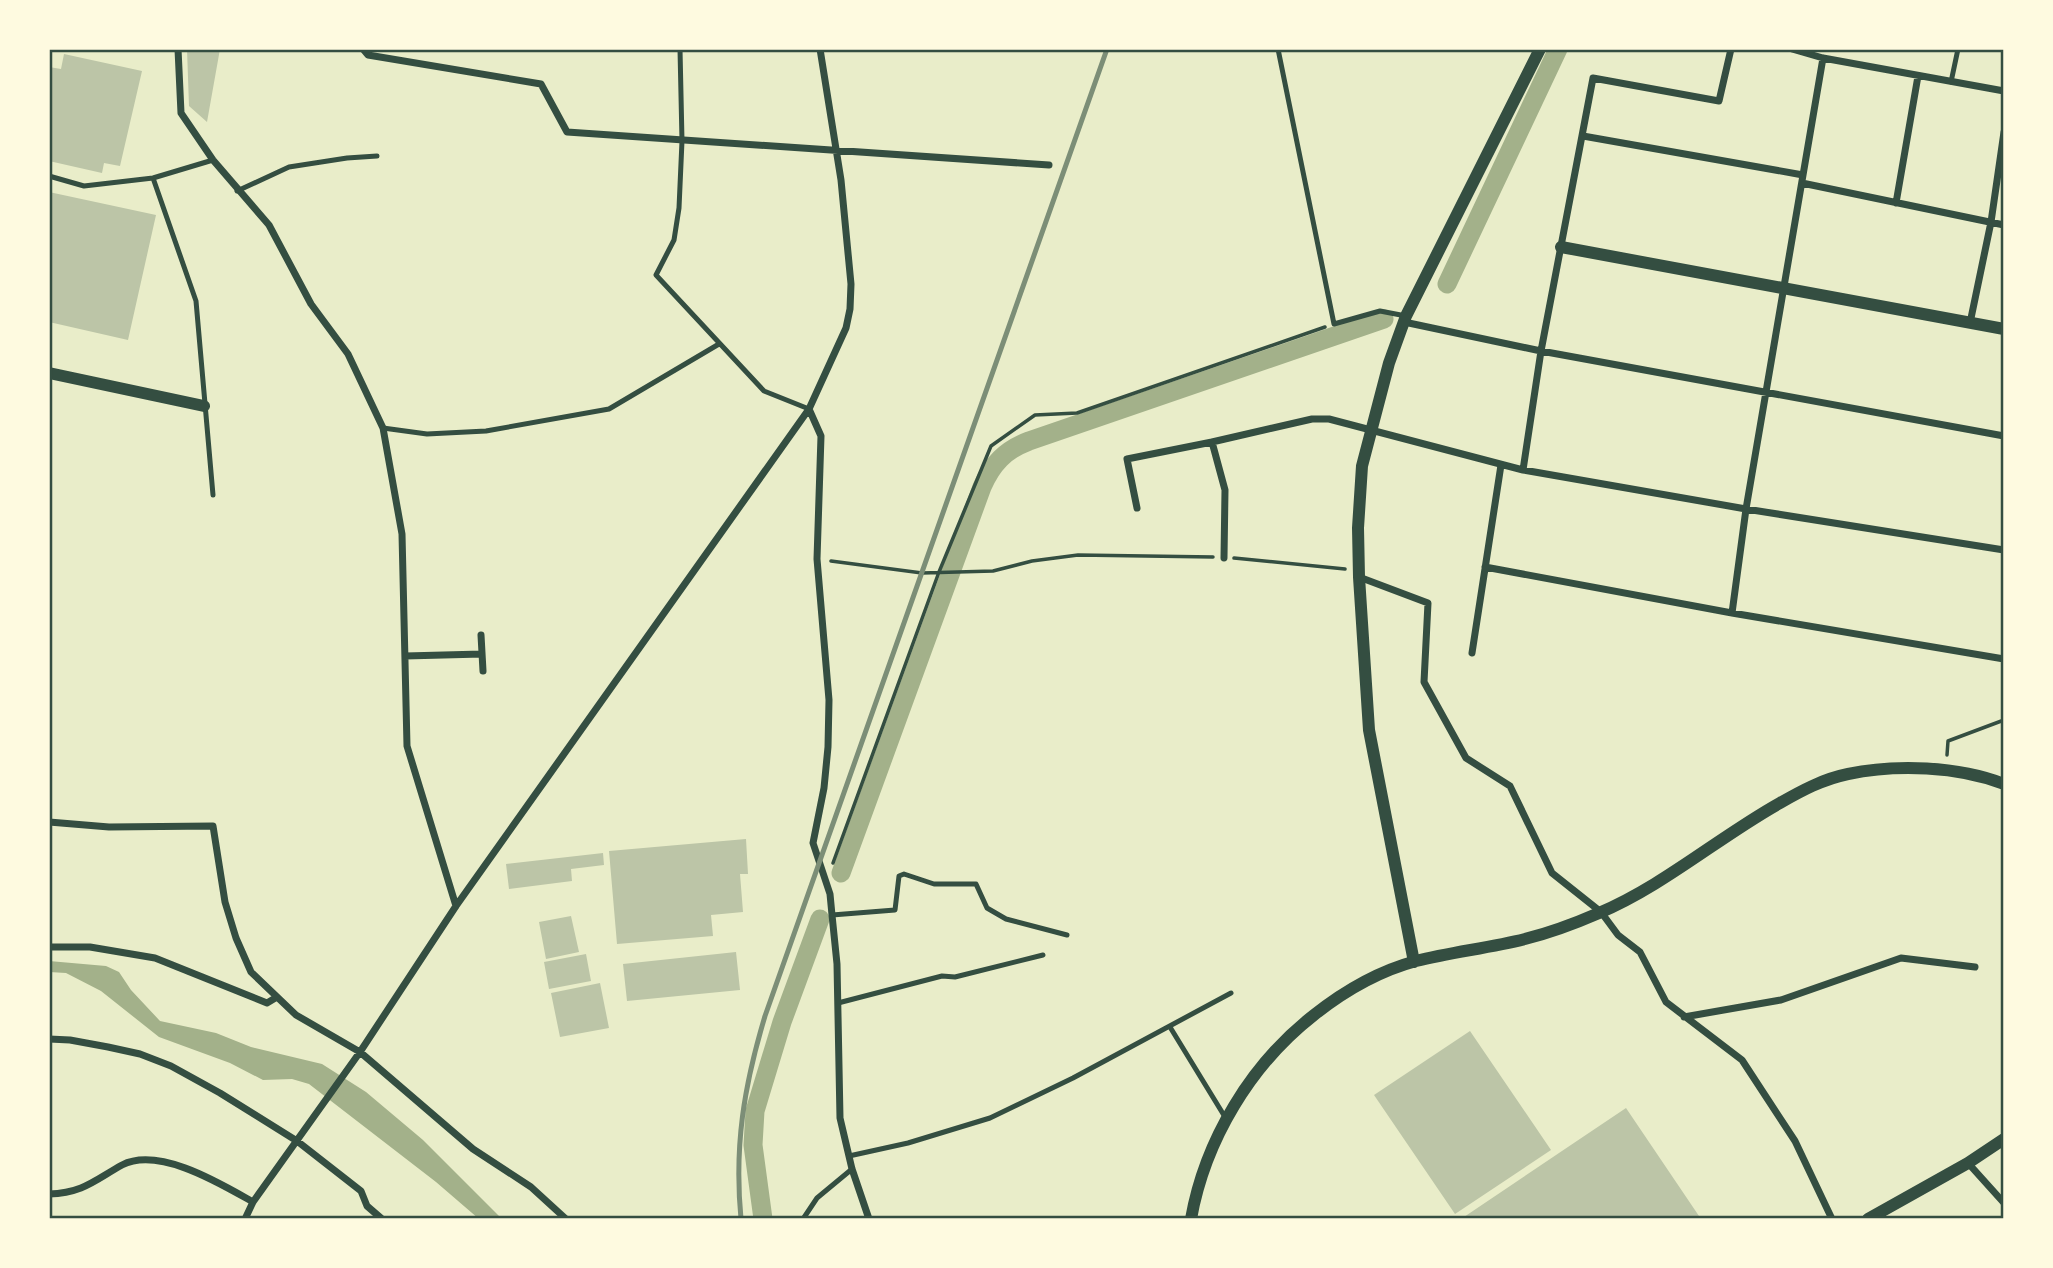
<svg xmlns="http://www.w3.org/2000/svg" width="2053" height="1268" font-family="'Public Sans',sans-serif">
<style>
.water{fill:#a3b18a}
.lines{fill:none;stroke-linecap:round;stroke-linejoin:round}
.canal{stroke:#a3b18a;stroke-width:19}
.building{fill:#bcc5a7}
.path{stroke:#344e41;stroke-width:3.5}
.service{stroke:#344e41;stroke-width:5}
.minor{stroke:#344e41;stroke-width:7}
.tertiary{stroke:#344e41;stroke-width:12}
.rail{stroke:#7c8e77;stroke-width:5}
.neatline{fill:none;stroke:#344e41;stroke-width:2.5}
</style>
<rect width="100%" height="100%" fill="#e9edc9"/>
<path class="water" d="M49 961 106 966 119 972 131 990 160 1021 216 1033 251 1047 322 1064 366 1092 423 1140 502 1219H479L436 1182 309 1084 292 1079 263 1080 230 1063 159 1037 101 991 66 973 49 972Z"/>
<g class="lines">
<path class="canal" d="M1447 284 1558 49
M841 873 982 487C992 464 1005 450 1029 441L1384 319
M763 1219 753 1145 755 1111 782 1022 820 919"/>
</g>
<path class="building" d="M187 49H220L207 122 189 106Z
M64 54 142 71 120 166 104 163 102 173 49 161V67L61 69Z
M49 192 156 215 128 340 49 322Z
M746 839 748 874H740L743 912 711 915 713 936 617 944 609 851Z
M603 853 604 865 571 869 572 881 509 889 506 864Z
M571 916 579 952 546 959 539 922Z
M736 952 740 990 627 1001 623 964Z
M586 954 591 981 549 989 544 962Z
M600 983 609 1028 560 1037 551 993Z
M1470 1031 1551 1150 1455 1214 1374 1095Z
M1626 1108 1701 1219H1461Z"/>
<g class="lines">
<path class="path" d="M1234 558 1345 569
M831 561 922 573 993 571 1032 561 1078 555 1213 557
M1947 755 1948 741 2004 720
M833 863 939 572 991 446 1035 415 1077 413 1325 327"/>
<path class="service" d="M680 49 682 141 679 208 674 240 656 275 764 391 809 409
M1278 49 1334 324 1380 311 1406 316
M1951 82 1958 49
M49 176 84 186 153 178 213 160
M153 178 196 301 213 495
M237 191 289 167 347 158 377 156
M383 428 427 434 486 431 609 409 719 344
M832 915 895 910 899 876 904 874 934 884H976L987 908 1006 919 1067 935
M838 1003 942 976 955 977 1043 955
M1170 1027 1225 1117
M849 1156 908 1143 990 1118 1073 1078 1231 993
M803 1219 817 1198 852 1169"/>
<path class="minor" d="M178 49 181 113 213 160 269 225 311 304 348 354 383 428 402 534 407 746 456 906
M363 49 368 55 541 84 567 132 1049 165
M1792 49 1823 58 2004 91
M1583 136 1803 175
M1802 183 2004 225
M1896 203 1918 76
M1404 322 1541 351 2004 436
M1970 323 1991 222 2004 132
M809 409 821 436 817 559 829 700 828 747 824 788 813 843 830 894 832 915 837 964 840 1118 852 1169 869 1219
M1212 442 1225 490 1224 558
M1523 470 1541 351 1593 78 1719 101 1731 49
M1137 508 1127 459 1212 442 1312 419H1329L1523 470 1746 509 2004 550
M1485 567 1732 613 2004 659
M1359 577 1428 603 1424 682 1466 758 1510 786 1552 873 1601 912 1618 935 1640 952 1666 1002 1742 1060 1795 1141 1832 1219
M1732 613 1746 509 1823 58
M481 635 483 671
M1472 653 1501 465
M405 656 482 654
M49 822 109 827 213 826 225 902 236 938 251 972 296 1015 360 1052 473 1149 531 1187 566 1219
M49 947H90L155 958 267 1003 277 997
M1684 1017 1781 1000 1901 958 1975 967
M49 1039 70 1040 108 1047 140 1054 171 1066 220 1093 297 1141 361 1191 367 1206 382 1219
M1968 1163 2004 1203
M49 1194C83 1193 95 1180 122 1165 159 1146 221 1184 253 1202
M245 1219 253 1202 360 1052 456 906 809 409 846 328 850 309 851 284 841 180 820 49"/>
<path class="tertiary" d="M1561 247 2004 329
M49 373 204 406
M1414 962 1369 730 1359 577 1358 528 1362 466 1389 363 1406 316 1540 49
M1191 1219C1205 1140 1251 1064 1314 1015 1343 992 1379 971 1416 961 1452 952 1489 948 1525 939 1549 933 1576 923 1599 913 1663 886 1719 837 1780 803 1801 791 1823 779 1848 774 1896 764 1958 766 2004 784
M1868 1219 1968 1163 2004 1139"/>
<path class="rail" d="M741 1219C734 1146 744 1086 765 1016L1107 49"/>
</g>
<rect width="2053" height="1268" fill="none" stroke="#fefae0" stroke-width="102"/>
<rect x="51" y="51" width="1951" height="1166" class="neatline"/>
</svg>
